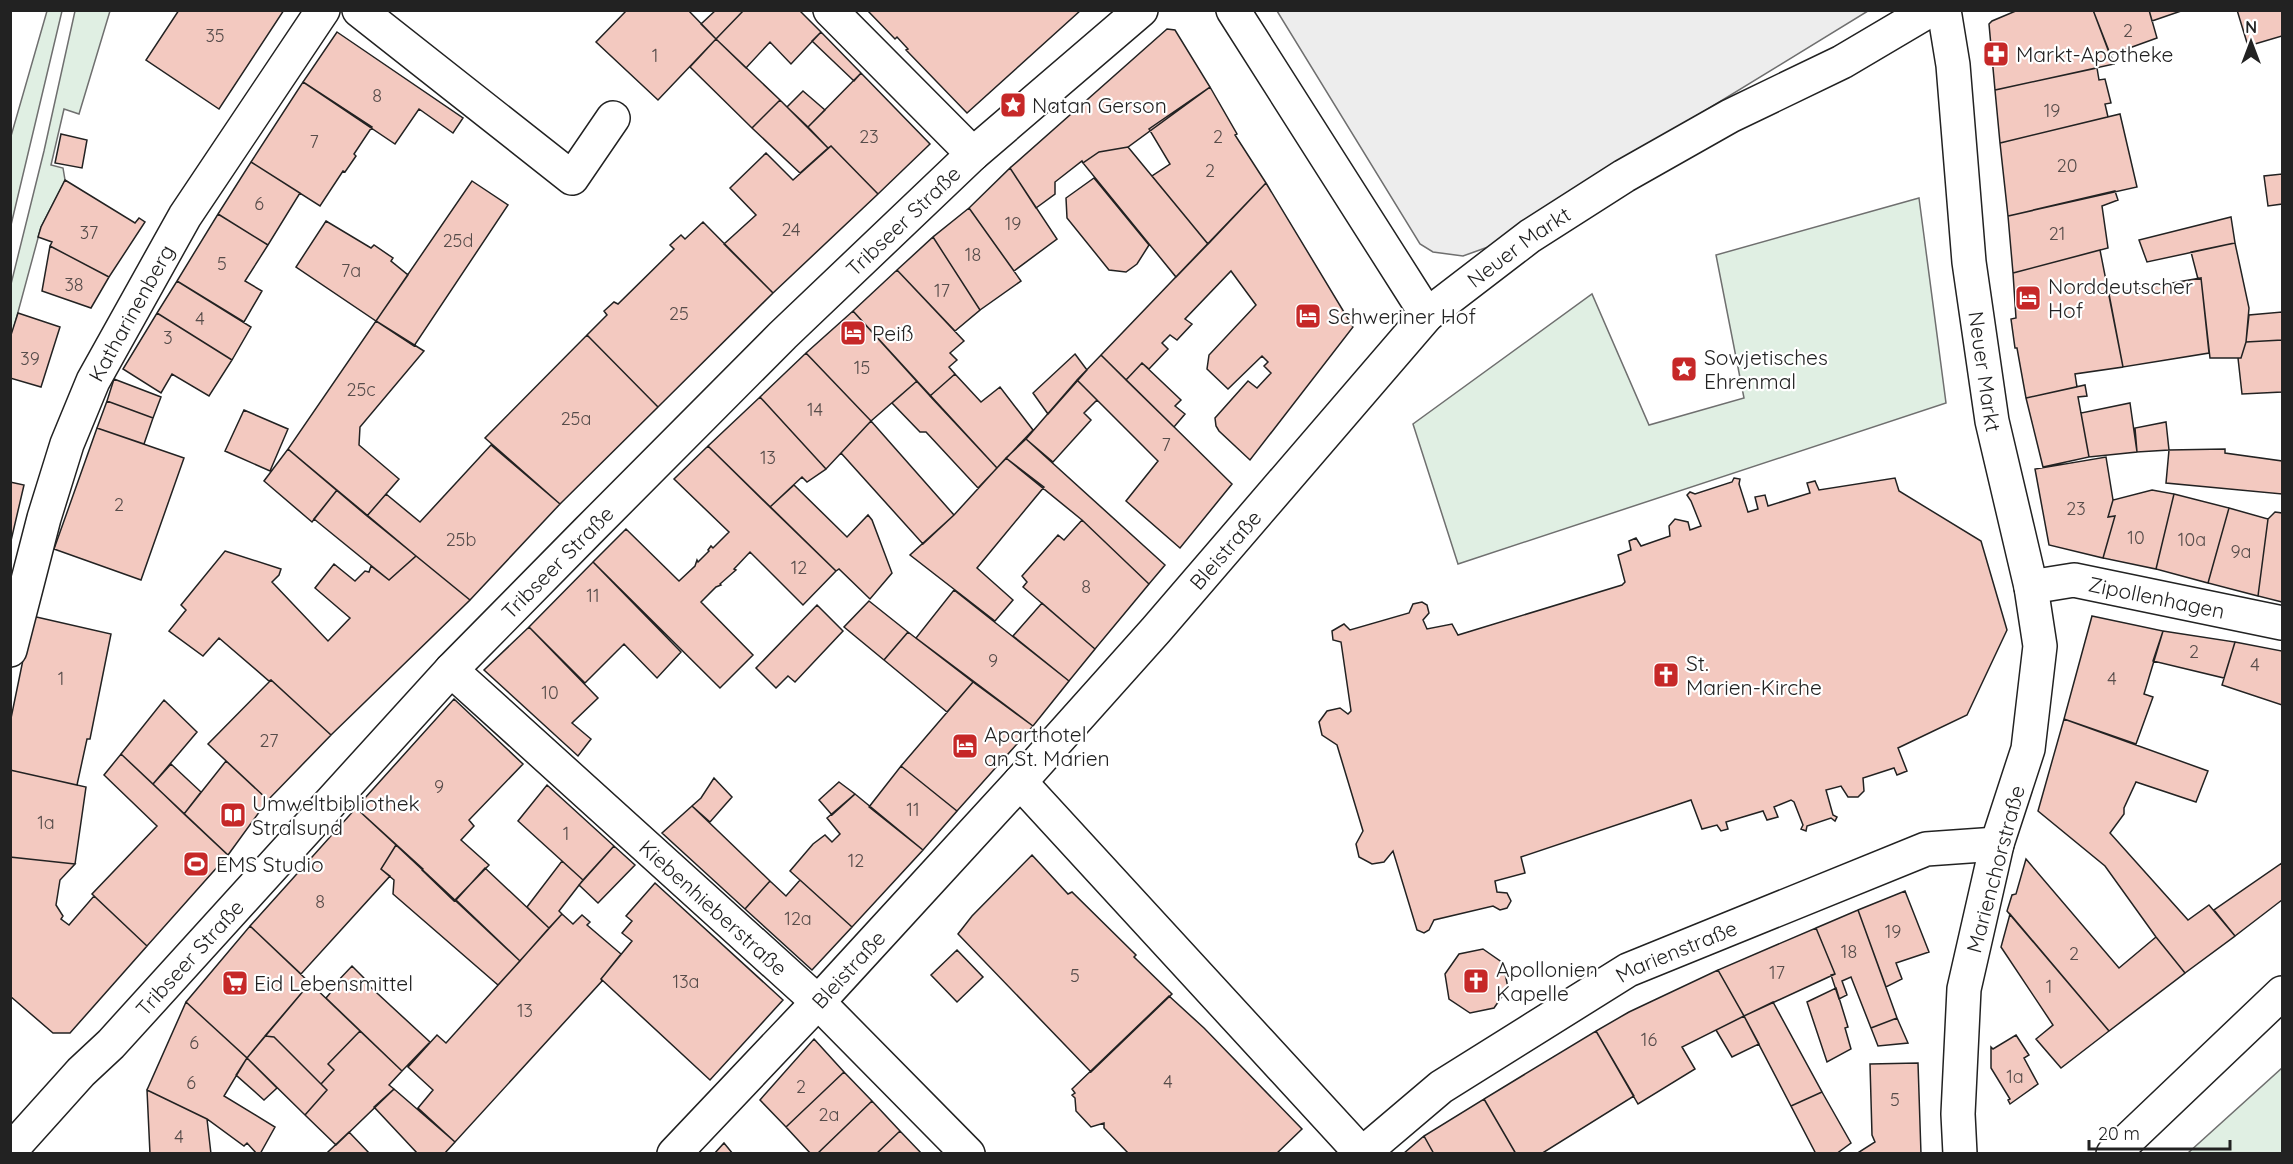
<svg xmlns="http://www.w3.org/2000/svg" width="2293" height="1164" font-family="Quicksand,sans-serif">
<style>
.green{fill:#e0efe3;stroke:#6f6f6f;stroke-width:1.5}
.parking{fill:#ededed;stroke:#6f6f6f;stroke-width:1.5}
.building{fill:#f3c9c0;stroke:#222;stroke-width:1.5}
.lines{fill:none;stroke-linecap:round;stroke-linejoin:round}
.minor-casing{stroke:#222;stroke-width:36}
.minor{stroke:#fff;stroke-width:33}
.labels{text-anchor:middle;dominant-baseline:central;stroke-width:4.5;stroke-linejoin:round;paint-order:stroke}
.number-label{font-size:18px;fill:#564c4a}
.poi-label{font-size:21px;fill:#222;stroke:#fff;text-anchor:start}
.street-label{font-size:21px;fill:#222;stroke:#fff}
</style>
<rect width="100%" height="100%" fill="#fff"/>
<path class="green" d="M47 11H62L11 225V136Z
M75 11H110L79 114 64 109 51 165 63 168 65 180 41 227 11 338V284L44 151Z
M1919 198 1946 403 1458 564 1413 424 1592 294 1649 425 1744 398 1716 255Z
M2282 1068V1153H2188Z"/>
<path class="parking" d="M1277 11H1868L1639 151 1488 247 1463 256 1433 252 1420 244Z"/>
<path class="building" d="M179 10H284L219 109 146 60Z
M627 10H688L716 39 658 100 596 42Z
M716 10H744L716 39 701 24Z
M744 10H799L821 32 791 64 770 42 746 68 716 39Z
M867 10H1081L967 113 906 50 908 49 897 37 895 39Z
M2018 10H2093L2114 64 1995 90 1989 24 1992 21Z
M2093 10H2149L2157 38 2110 55Z
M2149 10H2184L2152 21Z
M2237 10H2282V36L2248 46Z
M1167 29 1175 30 1210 87 1128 147 1099 152 1083 163 1082 161 1055 182V194L1036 208 1010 168Z
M337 32 463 118 453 133 419 109 395 144 303 82Z
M821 32 861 73 854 81 812 41Z
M716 39 780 100 752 128 690 67Z
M2097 68 2099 80 2105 79 2111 103 2105 104 2108 117 2000 143 1995 90Z
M861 73 930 144 878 194 831 146 828 148 808 127Z
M303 82 372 127 354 154 356 156 345 172 343 171 320 206 251 162Z
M1210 87 1237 134 1235 135 1266 183 1208 244 1152 176 1170 164 1149 129Z
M803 91 825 110 808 127 787 107Z
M780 100 828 148 800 173 752 128Z
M2120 114 2137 187 2008 216 2000 143Z
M61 134 87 140 82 168 55 163Z
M831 146 878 194 773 293 724 244 756 215 730 188 766 153 793 180Z
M1128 147 1208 244 1176 277 1083 163 1099 152Z
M251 162 300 193 268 245 218 214Z
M1010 168 1057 239 1014 271 969 208Z
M2282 174V204L2268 206 2264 176Z
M1094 178 1149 245 1137 264 1126 272 1109 270 1067 218 1066 198Z
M65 180 135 223 139 218 145 222 109 277 50 246 52 242 38 237 41 227Z
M472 181 508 205 414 346 376 321Z
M1266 183 1353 327 1250 460 1219 431 1216 426 1215 418 1248 381 1257 388 1271 373 1264 366 1268 362 1262 356 1228 389 1207 369 1209 355 1256 305 1231 271 1185 319 1192 324 1177 340 1170 335 1162 343 1168 349 1149 369 1142 363 1126 380 1101 355Z
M2115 191 2118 200 2102 206 2108 248 2013 273 2008 216Z
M969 208 1021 281 980 310 933 237Z
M218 214 268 245 245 281 262 291 244 322 177 281Z
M2231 217 2235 243 2147 262 2139 240Z
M326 221 371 248 374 245 393 258 391 261 408 275 376 321 296 267Z
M703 222 773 293 658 407 587 335 607 315 604 311 614 302 618 304 674 249 670 245 681 235 685 239Z
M933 237 980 310 955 331 897 270Z
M2235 243 2249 308 2246 342 2241 358H2210L2201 278 2198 279 2191 252Z
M50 246 109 277 91 308 42 291Z
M2100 250 2123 367 2075 374 2077 387 2026 398 2017 348H2015L2011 319 2016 318 2013 273Z
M897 270 964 341 950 353 957 360 949 367 955 374 930 396 853 311Z
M2201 278 2209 353 2123 367 2109 294Z
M177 281 251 327 232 360 157 313Z
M853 311 917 381 871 421 806 353Z
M2282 312V340L2246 342 2249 315Z
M18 313 60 327 41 387 10 378V338Z
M157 313 232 360 209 396 172 374 161 393 123 369Z
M376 321 424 351 360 427 359 445 399 479 367 516 288 449Z
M587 335 658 407 560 504 485 438Z
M2282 340V392L2242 394 2238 358H2241L2246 342Z
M806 353 871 421 826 469 760 397Z
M1075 354 1087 370 1048 414 1033 393Z
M1101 355 1232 484 1180 548 1126 501 1158 461 1077 380Z
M1142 363 1181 400 1175 406 1185 414 1174 427 1126 380Z
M955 374 981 402 1000 387 1033 430 997 468 930 396Z
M114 379 161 397 153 418 107 401Z
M1077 380 1097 400 1084 413 1091 420 1053 462 1026 439Z
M917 381 997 468 978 488 926 432H920L892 403Z
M2085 385 2087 396 2078 397 2089 457 2043 467 2026 398Z
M760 397 826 469 807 482 802 477 770 507 708 446Z
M107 401 153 418 144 444 97 428Z
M2130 403 2137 452 2089 457 2081 413Z
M244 410 288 429 270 471 225 451Z
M871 421 954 515 923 544 841 453Z
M2166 422 2169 450 2137 452 2135 428Z
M97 428 184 458 141 580 54 549Z
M1026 439 1165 565 1149 584 1082 520 1006 458Z
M491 445 560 504 470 600 367 516 386 494 420 522Z
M708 446 836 571 803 605 750 552 734 569 736 570 720 584 721 585 716 587 701 602 753 655 720 688 593 562 626 529 679 581 695 566 697 560 698 562 709 551 708 550 711 546 713 548 729 532 674 479Z
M288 449 337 490 312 522 264 481Z
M2225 449V453L2282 461V494L2166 483 2169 450Z
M2106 457 2113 500 2108 517 2115 516 2103 558 2049 545 2035 469Z
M1006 458 1044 487 977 568 1013 600 995 621 910 555 954 515Z
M1734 478 1740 479 1739 484 1748 512 1758 509 1755 497 1765 495 1768 506 1810 493 1807 483 1815 481 1819 490 1895 478 1899 491 1981 541 2007 630 1967 715 1898 748 1907 771 1897 775 1894 768 1863 778 1864 791 1858 797H1848L1841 786 1826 790 1833 815 1837 817 1835 821 1831 818 1807 826 1806 831 1801 829 1803 825 1794 802 1791 800 1774 807 1778 817 1767 820 1763 811 1726 822 1728 829 1721 831 1717 825 1702 829 1691 800 1521 857 1525 873 1495 881 1497 892 1507 893 1511 901 1507 908 1500 910 1493 906 1434 920 1429 930 1424 933 1417 930 1393 851 1384 862 1372 864 1359 857 1356 844 1363 831 1337 745 1322 735 1319 722 1327 711 1340 708 1348 714 1351 711 1341 642 1333 640 1332 631 1344 624 1350 630 1409 613 1413 604 1422 602 1427 605 1429 613 1423 620 1427 629 1452 624 1458 635 1622 585 1625 582 1618 555 1631 550 1629 541 1636 538 1641 546 1670 536 1669 526 1675 519 1688 522 1690 530 1701 526 1691 501 1687 495 1690 492 1695 494 1732 482Z
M10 482 24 485 10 545Z
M794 485 847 537 868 515 872 520 892 573 870 599 839 569 836 571 770 507Z
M337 490 416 556 389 580 314 519Z
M2152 490 2174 494 2156 569 2103 558 2115 516 2108 517 2113 500Z
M2174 494 2229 508 2208 583 2156 569Z
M2229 508 2268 519 2258 596 2208 583Z
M2275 512 2282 513V602L2258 596 2268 519Z
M1082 520 1149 584 1095 649 1023 587 1027 582 1022 576 1058 535 1064 540Z
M225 551 281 569 279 575 272 582 328 641 350 618 315 588 334 564 355 581 365 571 369 572 371 566 389 580 416 556 470 600 331 735 271 680 269 681 219 638 203 656 169 631 186 610 181 605Z
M593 562 681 652 657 678 624 644 585 683 529 627Z
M954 590 1069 681 1033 726 916 638Z
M869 601 908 632 884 660 844 627Z
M1042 603 1095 649 1069 681 1013 636Z
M817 605 843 631 795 682 788 676 776 688 756 668Z
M32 616 111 634 90 739H87L77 785 10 770V723Z
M2092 616 2163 631 2144 694 2153 697 2136 744 2064 719Z
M529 627 598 698 572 723 591 739 578 756 484 670Z
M2163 631 2235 642 2224 678 2153 661Z
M908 632 973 682 947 712 884 660Z
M2235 642 2282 651V705L2222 685Z
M271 680 331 735 268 800 208 744Z
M973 682 1033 726 957 811 901 766Z
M454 699 523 764 469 820 474 826 461 840 489 865 454 901 422 870 423 869 356 808Z
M164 700 197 732 153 784 121 754Z
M2064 719 2208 771 2196 802 2136 782 2124 808V814L2110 833 2188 920 2209 905 2235 936 2185 973 2156 937 2105 866 2038 811Z
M121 754 228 855 147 946 92 894 157 826 104 775Z
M226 761 268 800 228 855 184 814Z
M171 764 201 792 184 814 153 784Z
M901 766 957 811 923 850 869 807Z
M10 770 86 787 75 864 10 857Z
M714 778 732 797 710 822 692 806 701 798Z
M839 782 855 794 832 815 819 800Z
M547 785 614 846 583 880 518 821Z
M855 794 923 850 852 927 790 871 813 844 825 835 832 842 840 834 827 818Z
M692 806 770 881 745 909 662 833Z
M356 808 396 845 381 869 390 876 301 974 250 926Z
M396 845 520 961 498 985 393 894 394 880 381 869Z
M614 846 635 865 598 903 579 885Z
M1032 855 1068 894 1072 892 1136 955 1134 957 1172 994 1091 1072 958 934 972 916Z
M10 857 75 864 60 880 56 905 63 916 61 919 69 925 94 896 147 946 70 1033H53L10 996Z
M2026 859 2119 968 2156 937 2185 973 2109 1031 2007 911 2012 895 2016 894Z
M562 861 583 880 559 911 562 914 549 928 527 907Z
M2282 863V900L2235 936 2214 910Z
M485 868 549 928 520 961 456 900Z
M800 880 852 927 812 970 745 909 770 881 786 896Z
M655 883 783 1000 710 1080 601 979 632 941 622 933 632 921 626 916Z
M1905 891 1929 952 1896 963 1902 979 1886 987 1858 910Z
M1858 910 1897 1018 1871 1028 1851 977 1842 981 1847 995 1839 999 1831 975 1835 974 1816 928Z
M562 914 573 924 582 915 590 922 587 925 621 954 601 979 602 981 455 1142 418 1108 433 1090 408 1067 437 1035 446 1043Z
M2010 914 2109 1031 2061 1068 2036 1039 2053 1025 2001 947Z
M250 926 310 983 247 1058 186 1002Z
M1816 928 1835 974 1744 1016 1718 970Z
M1483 949 1503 963 1508 988 1494 1008 1470 1013 1449 999 1445 974 1459 954Z
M957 950 983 977 957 1002 931 975Z
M352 966 367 981 365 982 430 1042 402 1071 326 998 337 985 335 984Z
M1718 970 1744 1016 1682 1047 1695 1069 1638 1104 1596 1031 1629 1012Z
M310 983 360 1031 328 1064 334 1070 321 1084 274 1037 265 1036Z
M1836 988 1848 1027 1845 1028 1851 1049 1827 1062 1807 1002Z
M1169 996 1204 1028 1302 1129 1276 1154H1129L1104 1128V1123L1091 1127 1076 1111 1075 1098 1072 1095 1075 1093 1072 1089Z
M186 1002 247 1058 224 1096 275 1127 260 1154H257L247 1143 244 1146 207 1119 147 1090Z
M1773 1002 1822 1092 1791 1106 1744 1016Z
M1744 1016 1759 1044 1732 1057 1716 1030Z
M1897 1018 1908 1043 1878 1046 1871 1028Z
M360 1031 402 1071 389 1085 394 1089 336 1145 305 1115 327 1090 321 1084 334 1070 328 1064Z
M1596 1031 1634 1096 1541 1154H1516L1484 1099Z
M2016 1035 2029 1055 2024 1058 2038 1084 2010 1104 2008 1100 2010 1099 1991 1068V1047L1993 1049Z
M265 1036 274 1037 327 1090 305 1115 247 1058Z
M814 1039 844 1072 786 1127 760 1100Z
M247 1058 277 1088 264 1100 236 1075Z
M1918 1063 1921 1154H1856L1875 1142 1872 1135 1870 1064Z
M844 1072 872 1101 817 1154H811L786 1127Z
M394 1089 455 1142 444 1154H418L374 1107Z
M147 1090 207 1119 211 1154H150Z
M1822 1092 1851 1143 1836 1154H1816L1791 1106Z
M1484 1099 1516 1154H1434L1424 1136Z
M872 1101 900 1131 876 1154H817Z
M900 1131 922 1154H876Z
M349 1132 370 1154H329L328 1152Z
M1424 1136 1434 1154H1403Z
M724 1143 733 1154H714Z"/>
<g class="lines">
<defs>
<g id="minor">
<path d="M359 10 572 178 613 118"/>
<path d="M830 10 973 154"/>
<path d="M1233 10 1427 315"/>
<path id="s1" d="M1944 10 1953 65 1969 262 1992 421 2031 587 2040 646 2028 749 1997 844 1964 989 1958 1114 1960 1154"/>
<path id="s2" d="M2031 587 2074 580 2282 623"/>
<path id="s3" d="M10 650 44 518 67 444 93 381 185 216 323 10"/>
<path id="s4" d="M451 670 818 1002 968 1154"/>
<path d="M1020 782 1362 1154"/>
<path id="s5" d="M10 1151 81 1072 111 1044 451 670 588 531 783 335 973 154 1141 10"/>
<path id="s6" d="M674 1154 818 1002 1020 782 1156 630 1427 315 1530 236 1624 176 1730 116 1842 62 1930 10"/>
<path id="s7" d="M1362 1154 1441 1087 1628 970 1926 849 1997 844"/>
<path d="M2113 1154 2282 993"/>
</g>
</defs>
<use href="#minor" class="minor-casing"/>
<use href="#minor" class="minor"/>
</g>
<defs>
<symbol id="pharmacy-square" viewBox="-11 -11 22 22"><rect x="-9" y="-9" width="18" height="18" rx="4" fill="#c62828" stroke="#fff"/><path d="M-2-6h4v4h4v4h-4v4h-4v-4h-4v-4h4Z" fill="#fff"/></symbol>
<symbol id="sight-square" viewBox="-11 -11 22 22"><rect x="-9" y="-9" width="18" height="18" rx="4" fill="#c62828" stroke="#fff"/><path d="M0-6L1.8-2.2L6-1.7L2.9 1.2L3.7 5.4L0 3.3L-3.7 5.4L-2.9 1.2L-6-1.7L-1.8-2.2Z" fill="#fff"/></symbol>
<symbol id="hotel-square" viewBox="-11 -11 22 22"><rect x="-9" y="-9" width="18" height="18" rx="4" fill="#c62828" stroke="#fff"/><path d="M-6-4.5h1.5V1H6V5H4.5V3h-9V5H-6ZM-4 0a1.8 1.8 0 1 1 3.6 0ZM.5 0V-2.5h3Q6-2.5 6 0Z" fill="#fff"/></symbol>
<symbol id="church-square" viewBox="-11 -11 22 22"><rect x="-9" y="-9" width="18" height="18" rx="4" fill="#c62828" stroke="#fff"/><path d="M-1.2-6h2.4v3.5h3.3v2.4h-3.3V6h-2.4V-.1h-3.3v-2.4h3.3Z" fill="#fff"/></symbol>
<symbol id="library-square" viewBox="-11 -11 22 22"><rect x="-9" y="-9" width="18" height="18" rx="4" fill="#c62828" stroke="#fff"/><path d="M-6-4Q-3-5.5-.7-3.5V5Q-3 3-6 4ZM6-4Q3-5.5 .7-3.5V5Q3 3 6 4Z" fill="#fff"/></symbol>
<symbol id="stadium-square" viewBox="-11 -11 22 22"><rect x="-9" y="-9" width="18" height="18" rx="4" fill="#c62828" stroke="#fff"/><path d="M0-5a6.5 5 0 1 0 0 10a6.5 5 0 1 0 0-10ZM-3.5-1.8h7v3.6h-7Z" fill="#fff"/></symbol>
<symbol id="supermarket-square" viewBox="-11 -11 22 22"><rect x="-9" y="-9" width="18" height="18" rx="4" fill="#c62828" stroke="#fff"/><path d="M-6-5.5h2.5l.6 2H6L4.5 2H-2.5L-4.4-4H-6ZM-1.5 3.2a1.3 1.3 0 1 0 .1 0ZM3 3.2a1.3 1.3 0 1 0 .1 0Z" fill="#fff"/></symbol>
</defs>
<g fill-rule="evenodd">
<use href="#pharmacy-square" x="1981" y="39" width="30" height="30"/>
<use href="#sight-square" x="998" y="90" width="30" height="30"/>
<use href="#hotel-square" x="2013" y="283" width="30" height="30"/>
<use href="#hotel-square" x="1293" y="301" width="30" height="30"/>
<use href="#hotel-square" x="838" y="318" width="30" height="30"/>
<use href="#sight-square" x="1669" y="354" width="30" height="30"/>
<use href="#church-square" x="1651" y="660" width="30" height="30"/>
<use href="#hotel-square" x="950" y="731" width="30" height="30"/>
<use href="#library-square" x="218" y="800" width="30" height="30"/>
<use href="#stadium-square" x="181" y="849" width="30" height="30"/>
<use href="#church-square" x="1461" y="966" width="30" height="30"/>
<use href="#supermarket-square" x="220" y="968" width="30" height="30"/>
</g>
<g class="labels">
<g class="number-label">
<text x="2128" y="30">2</text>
<text x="215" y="35">35</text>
<text x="655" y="55">1</text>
<text x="377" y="95">8</text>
<text x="2052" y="110">19</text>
<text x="869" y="136">23</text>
<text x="1218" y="136">2</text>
<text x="314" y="141">7</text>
<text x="2067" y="165">20</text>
<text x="1210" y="170">2</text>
<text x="259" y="203">6</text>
<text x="1013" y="223">19</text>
<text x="791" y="229">24</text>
<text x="89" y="232">37</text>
<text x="2057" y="233">21</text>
<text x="458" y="240">25d</text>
<text x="973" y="254">18</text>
<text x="222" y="263">5</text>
<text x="351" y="270">7a</text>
<text x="74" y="284">38</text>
<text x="942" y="290">17</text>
<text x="679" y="313">25</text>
<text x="200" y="318">4</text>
<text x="168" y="337">3</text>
<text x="30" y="358">39</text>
<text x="862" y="367">15</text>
<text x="361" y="389">25c</text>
<text x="815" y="409">14</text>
<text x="576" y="418">25a</text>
<text x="1166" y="444">7</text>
<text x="768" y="457">13</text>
<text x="119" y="504">2</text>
<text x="2076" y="508">23</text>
<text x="2136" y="537">10</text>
<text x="461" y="539">25b</text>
<text x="2192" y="539">10a</text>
<text x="2241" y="551">9a</text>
<text x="799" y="567">12</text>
<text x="1086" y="586">8</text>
<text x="593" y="595">11</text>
<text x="2194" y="651">2</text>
<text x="993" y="660">9</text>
<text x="2255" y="664">4</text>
<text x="61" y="678">1</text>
<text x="2112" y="678">4</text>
<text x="550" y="692">10</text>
<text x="269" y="740">27</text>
<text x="439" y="786">9</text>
<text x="913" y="809">11</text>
<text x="46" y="822">1a</text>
<text x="566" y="833">1</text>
<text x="856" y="860">12</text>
<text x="320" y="901">8</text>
<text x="798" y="918">12a</text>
<text x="1893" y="931">19</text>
<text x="1849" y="951">18</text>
<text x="2074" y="953">2</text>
<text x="1777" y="972">17</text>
<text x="1075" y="975">5</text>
<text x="686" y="981">13a</text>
<text x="2049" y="986">1</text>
<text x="525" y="1010">13</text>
<text x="1649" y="1039">16</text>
<text x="194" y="1042">6</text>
<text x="2015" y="1076">1a</text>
<text x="1168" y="1081">4</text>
<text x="191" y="1082">6</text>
<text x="801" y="1086">2</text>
<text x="1895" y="1099">5</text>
<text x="829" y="1114">2a</text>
<text x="179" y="1136">4</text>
</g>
<g class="poi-label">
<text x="2016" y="54">Markt-Apotheke</text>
<text x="1032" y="105">Natan Gerson</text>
<text x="2048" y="286">Norddeutscher<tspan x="2048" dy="24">Hof</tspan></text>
<text x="1328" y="316">Schweriner Hof</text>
<text x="872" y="333">Peiß</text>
<text x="1704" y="357">Sowjetisches<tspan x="1704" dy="24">Ehrenmal</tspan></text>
<text x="1686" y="663">St.<tspan x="1686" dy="24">Marien-Kirche</tspan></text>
<text x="984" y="734">Aparthotel<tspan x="984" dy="24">an St. Marien</tspan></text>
<text x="252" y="803">Umweltbibliothek<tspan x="252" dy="24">Stralsund</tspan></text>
<text x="216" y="864">EMS Studio</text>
<text x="1496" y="969">Apollonien<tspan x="1496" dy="24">Kapelle</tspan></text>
<text x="254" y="983">Eid Lebensmittel</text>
</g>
<g class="street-label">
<text stroke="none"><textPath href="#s5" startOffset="1290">Tribseer Straße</textPath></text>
<text stroke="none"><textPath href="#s6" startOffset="1242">Neuer Markt</textPath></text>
<text stroke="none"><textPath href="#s3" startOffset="360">Katharinenberg</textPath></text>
<text stroke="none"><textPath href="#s1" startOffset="364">Neuer Markt</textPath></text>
<text stroke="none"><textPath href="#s6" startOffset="818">Bleistraße</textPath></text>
<text stroke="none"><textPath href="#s5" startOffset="804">Tribseer Straße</textPath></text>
<text stroke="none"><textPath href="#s2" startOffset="128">Zipollenhagen</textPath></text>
<text transform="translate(1995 869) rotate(-75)">Marienchorstraße</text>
<text stroke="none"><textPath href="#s4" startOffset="354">Kiebenhieberstraße</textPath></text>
<text stroke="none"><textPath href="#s7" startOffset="376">Marienstraße</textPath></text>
<text stroke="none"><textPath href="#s5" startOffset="264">Tribseer Straße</textPath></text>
<text stroke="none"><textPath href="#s6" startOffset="254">Bleistraße</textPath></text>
</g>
</g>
<rect width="2293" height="1164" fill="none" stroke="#222222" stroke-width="24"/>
<g transform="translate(2251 42)" stroke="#ffffff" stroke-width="4.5" paint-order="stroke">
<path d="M0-4.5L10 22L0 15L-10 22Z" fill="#222222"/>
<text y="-9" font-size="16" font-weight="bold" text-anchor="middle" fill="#222222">N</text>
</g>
<path d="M2089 1140v9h141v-9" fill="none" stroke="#222222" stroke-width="3"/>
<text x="2098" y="1140" font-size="18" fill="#222222" stroke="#ffffff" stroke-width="4.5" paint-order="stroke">20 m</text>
</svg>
